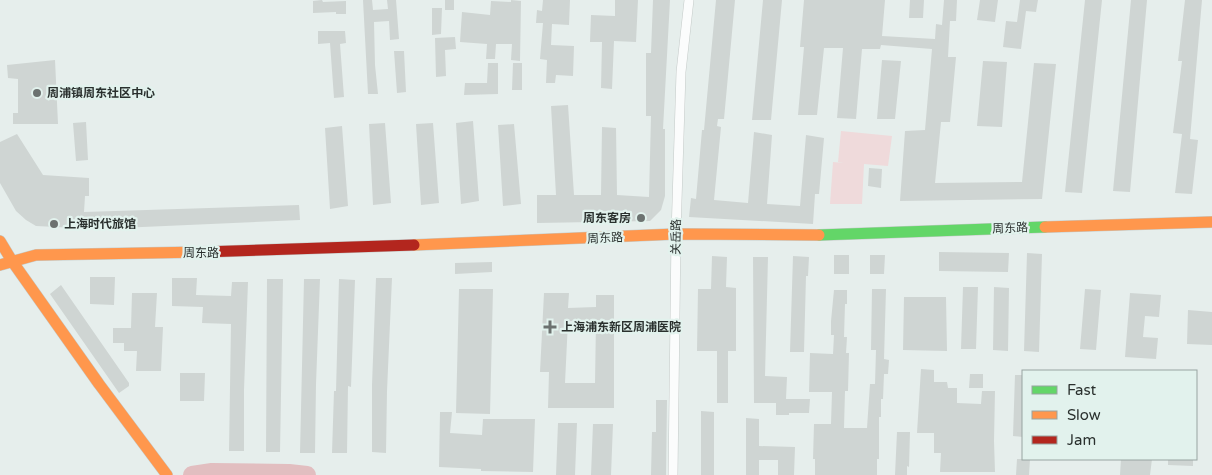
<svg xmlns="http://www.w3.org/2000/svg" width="1212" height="475" font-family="'Varela Round','Noto Sans SC',sans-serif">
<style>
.green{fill:#efdadb}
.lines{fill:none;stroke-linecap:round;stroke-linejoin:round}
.river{stroke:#e2bec0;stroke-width:18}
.building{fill:#cfd5d3;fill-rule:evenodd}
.street-casing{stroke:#c4cac8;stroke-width:10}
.fast-casing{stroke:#c4cac8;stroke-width:12}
.slow-casing{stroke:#c4cac8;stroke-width:12}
.jam-casing{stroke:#c4cac8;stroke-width:12}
.street{stroke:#fbfcfc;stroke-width:9}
.fast{stroke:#63d668;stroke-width:11}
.slow{stroke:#ff974d;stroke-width:11}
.jam{stroke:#b3261e;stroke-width:11}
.poi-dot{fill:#6c7270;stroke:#e2f2ed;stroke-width:2}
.labels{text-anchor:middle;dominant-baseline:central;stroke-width:4.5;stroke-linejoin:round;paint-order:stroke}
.poi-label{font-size:12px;font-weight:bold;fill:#2a302e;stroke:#e2f2ed;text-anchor:start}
.street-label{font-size:12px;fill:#2a302e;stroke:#e2f2ed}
</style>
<rect width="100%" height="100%" fill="#e6eeec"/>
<path class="green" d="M841 131 892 136 888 166 864 164 862 204H830L833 162 844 163 838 162Z"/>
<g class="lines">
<path class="river" d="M192 475 212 472 289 473 307 475"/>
</g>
<path class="building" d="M322 0 323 2 346 1V14H336V12L313 13V1Z
M363 0H372L373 10 388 9 387 0H396L399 39 390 40 389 21 374 22 375 65 378 94H368Z
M445 0H454V10H445Z
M511 0 521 1 520 61 511 60 512 44H496L495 59H486L487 44 460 42 462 12 490 15 491 1 511 2Z
M543 0H570L569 25 552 24 551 45 574 46 573 76 556 75 555 83H546L547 60 540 59 543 23H536L537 10 542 11Z
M615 0H638L636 42 614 41 612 89 601 88 602 42H590L591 15 615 16Z
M653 0H670L663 129H665V196L661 210 650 221 537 223V195H556L551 106 568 105 574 195H601L602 127 616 128 617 195 649 197 651 116H646V53H651Z
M716 0H735L724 119H718L717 126 721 127 714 200 748 203 754 132 772 135 767 204 800 206 806 135 824 138 819 194H815L813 224 689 217 691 198 696 199 702 130H704Z
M763 0H782L771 120H752Z
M804 0H885L882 36 935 39 936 24 942 25 944 0H957L956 21H950L948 57H956L950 122H941L935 183 1022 182 1034 63 1056 64 1042 199 900 201 905 131 925 130 932 49 881 45 880 49H862L856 119 837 118 843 48H824L817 115H798L804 47H800Z
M910 0H924L923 18H909Z
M980 0H998L995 22 977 20Z
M1020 0H1038L1036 12 1026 11 1021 49 1003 47 1006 21 1017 22Z
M1085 0H1102L1082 193 1065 192Z
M1131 0H1147L1130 192 1113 191Z
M1185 0H1202L1190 139 1198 140 1192 194 1175 193 1182 134 1173 133 1182 61H1178Z
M432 8H442L441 34 432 35Z
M318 31H345L346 43 340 44 344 97 334 98 330 43 318 44Z
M455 37 456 49 445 50 446 76 436 77 435 38Z
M394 51H404L406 92 397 93Z
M55 60 58 124H13V113H18V79L8 78 7 65Z
M882 60 901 61 895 119H877Z
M983 61 1007 62 1002 127 977 126Z
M488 63H498V94L464 95 465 83H487Z
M513 63H522V90H512Z
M473 121 479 201 461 204 456 123Z
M86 122 88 160 76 161 73 123Z
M385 123 391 203 373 205 369 124Z
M433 123 439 203 421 205 416 124Z
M514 124 521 204 503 206 498 125Z
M342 126 348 206 330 209 325 128Z
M17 134 43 175 89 178V196H85L84 212 299 205 300 220 97 229 36 226 26 220 16 211 0 183V142Z
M869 168 882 169 881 188 868 186Z
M939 252 1009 253 1008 272 939 271Z
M1027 253 1042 254 1039 352 1024 351Z
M834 255H849V274H834Z
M870 255H885L884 274H870Z
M712 256 727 257 726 287 736 288V351H728V403H717V351H697L698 289H711Z
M793 256 809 257 808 276H806L804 352H790Z
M753 257H768L765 376 787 377 786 399H810L809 413H789V415H776V403H754Z
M492 262V272L455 274V263Z
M90 277H115L114 305 90 304Z
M172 278H197L196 295 231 296 232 282H248L244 390V451H229L231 324 202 323 203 307 172 306Z
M376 278H392L387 391 386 453 372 452V385Z
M267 279H283L280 452H266Z
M304 279H320L316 384 315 453H300Z
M339 279 355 280 351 387 348 386 347 453H332L334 391H336Z
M61 285 129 383V386L119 393 50 294Z
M963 287H978L976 349H961Z
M994 287 1009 288 1008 351 993 350Z
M459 289H493L490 414 456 413Z
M872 289H886L884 359 889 360 888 374H884L883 399H881V417H879V459H877V475H815V459H813L814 424H831L832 392H809L810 353 833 354 834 335H831V321L834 290H847V304H845L844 337H847L846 353H849L848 391H845L844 428H867L870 384H875L876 350H871Z
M1085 289 1101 290 1096 350 1080 349Z
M132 293H157L155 327H163L161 371H136L137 351H124V343H113V328H131Z
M544 293H569L568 308 596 307V295H614V408H548L549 372H540ZM568 321H596L595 383H565Z
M1130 293 1161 295 1159 317 1145 316 1143 337 1158 338 1156 359 1125 357Z
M904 297H946L947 351 903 350Z
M1188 310 1212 312V345L1187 344Z
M921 369 934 370V382H947L948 388H957V403L981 404 982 391H995L994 441 995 472H940L941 453H934V433H917Z
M180 373H205L204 401H180Z
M970 374H983V388H969Z
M1015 375H1023V437L1013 436Z
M656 400H667L666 475H651L652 432H656Z
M701 411 714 412V475H701Z
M440 412H452L450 433 482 435 483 419H535L533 472 481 471V469L439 467Z
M746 418 759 419V446L795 447 794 475H778V460H759V475H746Z
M558 423H577L575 475H556Z
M593 424H613L611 475H591Z
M897 432H910L909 467 907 466V475H895Z
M1017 459H1030L1029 475H1016Z
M1121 459H1152L1150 475H1120Z
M1168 459H1193V466L1168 465Z"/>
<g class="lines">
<defs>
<path id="street" d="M673 475 676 234 681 72 689 0"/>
<path id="fast" d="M819 235 1045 227"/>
<path id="slow" d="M1045 227 1212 222
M0 241 12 261 99 384 167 475
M414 245 676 234 819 235
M0 265 36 255 202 252"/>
<path id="jam" d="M202 252 414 245"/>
</defs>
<use href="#street" class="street-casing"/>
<use href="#fast" class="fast-casing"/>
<use href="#slow" class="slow-casing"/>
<use href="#jam" class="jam-casing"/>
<use href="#street" class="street"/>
<use href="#fast" class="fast"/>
<use href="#slow" class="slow"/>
<use href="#jam" class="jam"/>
</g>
<g class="poi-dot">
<circle cx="37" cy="93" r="5"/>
<circle cx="641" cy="218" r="5"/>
<circle cx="54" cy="224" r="5"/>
<path d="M547.5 319.5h5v5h5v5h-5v5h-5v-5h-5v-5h5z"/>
</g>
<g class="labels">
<g class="poi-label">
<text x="47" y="93">周浦镇周东社区中心</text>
<text x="631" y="218" text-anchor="end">周东客房</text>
<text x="64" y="224">上海时代旅馆</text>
<text x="561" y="327">上海浦东新区周浦医院</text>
</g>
<g class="street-label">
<text transform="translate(1010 228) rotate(-2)">周东路</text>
<text transform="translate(676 237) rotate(-89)">关岳路</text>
<text transform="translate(605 238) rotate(-3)">周东路</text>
<text x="201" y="253">周东路</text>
</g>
</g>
<rect x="1022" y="370" width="175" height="90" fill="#e2f2ed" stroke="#98a4a1"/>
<rect x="1032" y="386" width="25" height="8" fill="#63d668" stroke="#98a4a1"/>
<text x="1067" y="395" font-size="15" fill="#2a302e">Fast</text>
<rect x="1032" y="411" width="25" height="8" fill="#ff974d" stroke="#98a4a1"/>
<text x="1067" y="420" font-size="15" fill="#2a302e">Slow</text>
<rect x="1032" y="436" width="25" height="8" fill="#b3261e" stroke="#98a4a1"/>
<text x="1067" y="445" font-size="15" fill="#2a302e">Jam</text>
</svg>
